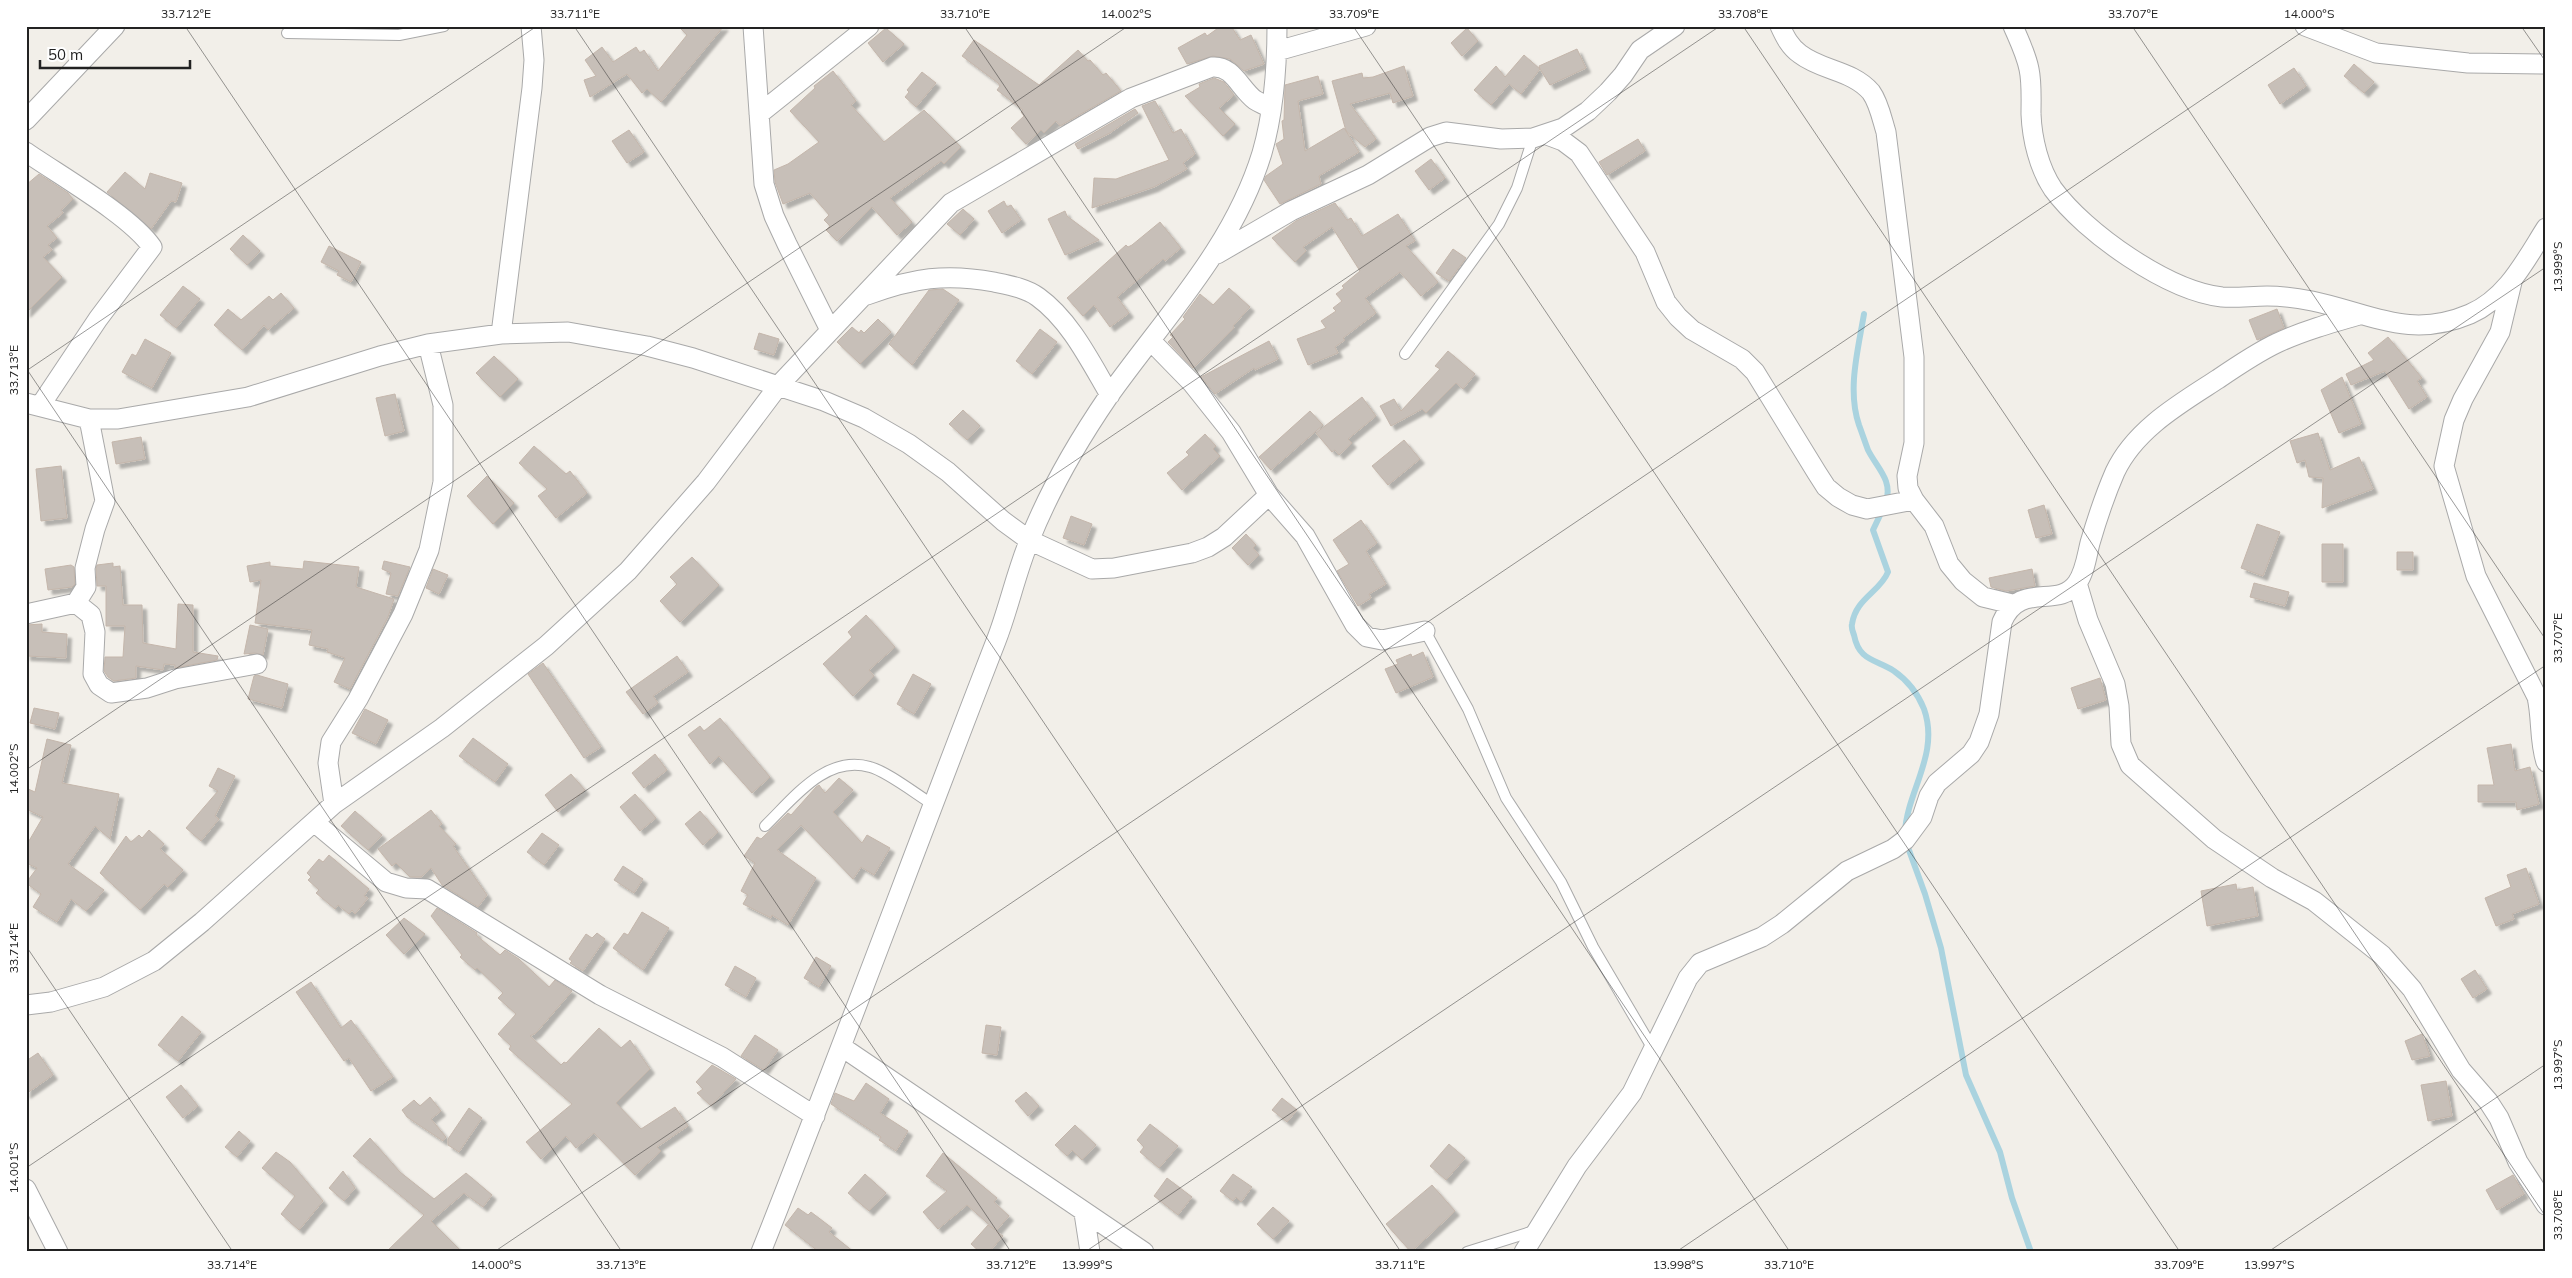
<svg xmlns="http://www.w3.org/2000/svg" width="2572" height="1278" font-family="Mulish,sans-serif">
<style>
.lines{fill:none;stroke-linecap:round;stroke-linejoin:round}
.stream{stroke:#aad3df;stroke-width:6}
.building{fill:#c7bfb8;stroke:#c4b6ab;filter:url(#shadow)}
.lane-casing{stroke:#a9a9a9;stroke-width:12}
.street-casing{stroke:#a9a9a9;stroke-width:21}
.lane{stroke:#fff;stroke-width:10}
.street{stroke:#fff;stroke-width:19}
.ticks{fill:none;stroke:#222;stroke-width:1;stroke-opacity:0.45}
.neatline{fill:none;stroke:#222;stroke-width:2}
.ticks-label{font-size:12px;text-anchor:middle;fill:#222}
</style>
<defs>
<filter id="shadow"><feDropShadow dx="4.5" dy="4.5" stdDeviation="1" flood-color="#0004"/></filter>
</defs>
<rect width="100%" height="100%" fill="#f2efe9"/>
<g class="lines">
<path class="stream" d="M1864 314C1858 350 1847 390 1859 425 1862 433 1865 442 1868 450 1877 468 1893 480 1886 502
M1882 511 1873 530 1888 572C1880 592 1856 598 1852 624 1851 628 1853 632 1854 635 1859 661 1875 659 1894 671 1907 680 1918 694 1924 709 1940 754 1907 791 1905 832
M1906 842 1925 894 1941 948 1966 1075 2000 1152 2012 1198 2031 1252"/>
</g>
<path class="building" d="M678 26H724L661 102 647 89 642 93 627 74 590 97 584 80 596 76 585 60 602 47 613 62 636 47 640 53 644 50 658 71 687 35Z
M1221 26H1231L1240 40 1251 35 1264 64 1244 71 1230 59 1213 56 1187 64 1178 48 1205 33 1207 36Z
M886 28 904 44 883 62 868 43Z
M1467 28 1478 41 1462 56 1451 43Z
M974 40 1039 85 1078 50 1088 61 1090 60 1103 75 1106 73 1121 91 1060 126 1056 121 1044 133 1041 130 1026 144 1011 128 1024 116 1021 112 1023 110 997 90 1000 86 998 83 962 56Z
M1577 49 1586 68 1550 85 1540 69 1521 94 1509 84 1491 105 1474 90 1496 66 1505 77 1524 55 1540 69 1539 66Z
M2354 64 2374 82 2364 93 2344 76Z
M1404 66 1413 96 1393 103 1390 93 1350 104 1376 139 1365 147 1346 131 1359 152 1319 176 1321 184 1280 204 1264 180 1266 176 1283 164 1276 144 1284 139 1282 121 1284 120 1285 85 1318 76 1323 94 1298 101 1305 151 1344 128 1346 131 1332 81 1362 73 1363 78 1373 77Z
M2294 68 2306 86 2280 104 2268 85Z
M833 71 856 101 851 105 884 142 924 110 961 147 944 164 941 161 890 198 912 222 897 235 872 207 837 241 826 230 830 226 824 220 829 215 810 193 783 204 775 182 774 170 788 164 819 142 790 111 815 88 814 86Z
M922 72 936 83 916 107 905 97 909 92 907 90Z
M1214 78 1224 82 1234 95 1219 108 1235 124 1223 136 1185 96 1200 87 1199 84Z
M1155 101 1173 133 1181 129 1195 154 1183 163 1187 169 1154 187 1092 208 1094 178 1116 179 1169 160 1142 106Z
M1135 109 1138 113 1110 133 1078 149 1075 144Z
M629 130 644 152 627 163 612 141Z
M1638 139 1645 151 1607 175 1599 162Z
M1431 159 1445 178 1429 190 1415 171Z
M125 172 145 189 150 173 182 183 176 202 171 201 151 229 107 192Z
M39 174 68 193 73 199 61 210 63 213 47 226 57 238 48 245 52 250 43 257 62 277 26 313V185Z
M1004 201 1007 207 1011 205 1021 220 1002 233 988 211Z
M1335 203 1347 220 1351 218 1362 236 1398 214 1415 241 1406 246 1438 282 1421 296 1400 272 1365 298 1376 313 1343 338 1345 340 1335 347 1338 353 1308 365 1297 339 1326 328 1321 321 1336 311 1333 308 1342 301 1336 294 1344 288 1342 286 1360 271 1332 227 1303 247 1306 251 1295 262 1272 238 1296 221Z
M963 209 974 219 960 235 947 224Z
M1065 211 1067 216 1099 240 1065 255 1048 219Z
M1160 222 1181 248 1165 261 1163 259 1117 297 1129 313 1110 327 1094 305 1083 316 1067 298 1126 245 1128 247 1132 245Z
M243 235 260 251 247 265 230 249Z
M329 246 361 262 351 282 337 275 339 271 321 262Z
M1453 249 1466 258 1449 281 1436 273Z
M183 286 200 299 176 328 160 315Z
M1229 288 1250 307 1233 326 1234 328 1193 368 1168 342 1173 337 1170 335 1185 319 1183 317 1200 294 1213 305Z
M943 289 959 300 912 365 889 344 929 290Z
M281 293 294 308 268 330 264 325 242 350 214 325 228 309 241 320 269 296 273 300Z
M2277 309 2284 328 2257 340 2249 320Z
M878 319 891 332 860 364 837 342 852 327 859 333 861 330 864 333Z
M1040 329 1057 342 1032 374 1016 361Z
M759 333 779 339 774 355 754 349Z
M2388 337 2422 378 2417 381 2427 397 2409 409 2385 371 2351 385 2346 374 2374 360 2368 353Z
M145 339 171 353 152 388 122 372 132 354 136 356Z
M1269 341 1278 359 1255 370 1254 368 1215 394 1201 377Z
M1448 351 1475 374 1463 389 1456 383 1426 413 1422 409 1391 426 1380 406 1394 399 1401 411 1440 369 1435 366Z
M494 356 518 379 500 397 476 373Z
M2342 377 2361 424 2339 433 2321 390Z
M395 394 404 431 385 436 376 398Z
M1362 397 1376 416 1348 439 1352 443 1339 455 1335 450 1332 452 1316 433Z
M963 410 980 426 967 440 949 424Z
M1310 411 1323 425 1271 470 1259 457Z
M2318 433 2330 470 2359 457 2373 489 2322 508 2323 478 2309 477 2305 460 2297 463 2290 441Z
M1205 434 1216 446 1213 449 1220 456 1182 490 1167 473 1189 455 1186 452Z
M141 437 145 459 116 464 112 442Z
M1404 440 1420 459 1388 485 1372 466Z
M534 446 566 474 570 471 587 493 556 518 538 496 547 489 519 463Z
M61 466 67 518 41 521 36 469Z
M487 476 514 503 493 524 467 496Z
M2044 505 2052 534 2036 538 2028 510Z
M1071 516 1092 524 1084 545 1063 538Z
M1361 520 1377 543 1366 551 1386 584 1369 594 1371 598 1358 606 1337 571 1349 564 1333 540Z
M2257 524 2280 532 2263 576 2241 568Z
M1246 534 1256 545 1253 548 1259 555 1248 565 1232 548Z
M2322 544H2343V582H2322Z
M2397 552H2413V570H2397Z
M692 557 719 585 680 622 660 601 677 584 670 577Z
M304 561 359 567 356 587 394 599 388 617 350 689 334 682 345 658 327 652 328 649 309 645 312 630 255 623 261 580 250 582 247 566 270 562V566L303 569Z
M384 561 410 567 398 596 386 594 391 573 382 569Z
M113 563V567L120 566 123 605H142L143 643 176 649 178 604 193 605V652L218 656 217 660 175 668V665L164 664 163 670 136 666V678L114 681 108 677 104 671 105 657H123L125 626H106V586H97L96 569 97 565Z
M71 565 74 567 75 584 72 587 48 590 45 569Z
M433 569 448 575 439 594 426 588Z
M2032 569 2035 586 2006 591 1991 587 1989 578Z
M2254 583 2289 592 2285 606 2250 597Z
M866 615 895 647 869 670 874 676 853 696 823 664 852 637 848 632Z
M42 624V632L67 634 66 658 26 656V625Z
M250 625 268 629 263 655 255 653 244 654Z
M1423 652 1433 677 1396 693 1385 669 1398 664 1396 660 1411 654 1412 657Z
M677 656 688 672 653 696 658 703 643 714 626 692Z
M543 663 601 747 584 758 528 674Z
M913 674 931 684 914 714 897 704Z
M257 675 288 684 282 708 248 699 254 676Z
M2100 678 2106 700 2078 709 2071 688Z
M34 708 59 713 55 729 30 723Z
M365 709 388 720 376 744 352 733Z
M720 718 770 777 752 793 719 756 710 764 688 735 700 726 704 731Z
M473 738 508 764 495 782 459 756Z
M47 739 71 745 62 783 119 794 110 839 95 826 68 864 104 890 86 911 71 899 57 922 33 907 41 894 26 883 37 868 26 863V846L43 817 26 809V788L35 792Z
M2511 744 2515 771 2530 767 2539 804 2517 810 2516 802H2478V785H2494L2487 748Z
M655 754 667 770 644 788 632 773Z
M218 768 235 776 215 816 219 819 201 841 186 828 218 791 209 786Z
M571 774 585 790 558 812 545 795Z
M839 778 853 790 833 812 862 843 867 835 890 848 874 875 861 867 853 879 801 825 777 850 816 878 788 925 772 915 771 918 743 904 748 895 741 891 755 863 744 856 757 837 761 839 788 813 791 815 816 787 819 785 825 793Z
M635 794 656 818 640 831 620 807Z
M431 810 442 824 439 826 456 844 453 846 487 895 478 907 442 885 431 868 421 877H410L396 863 392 866 378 849Z
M355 811 382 835 368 850 341 826Z
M700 811 718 832 703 845 685 824Z
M149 830 164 844 160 849 183 870 168 887 164 884 140 910 100 873 126 836 131 842 139 835 142 838Z
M542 833 559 845 544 865 527 852Z
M329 855 369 889 364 896 368 898 355 914 352 910 349 914 338 905 335 909 316 893 319 890 308 880 311 877 307 873 319 859 323 862Z
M623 866 643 879 634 893 614 880Z
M2526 868 2539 904 2512 914 2514 919 2496 926 2485 898 2511 887 2507 875Z
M2236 884 2237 890 2253 887 2258 916 2207 926 2201 891Z
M437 908 477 933 476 935 500 955 505 950 519 959 549 987 555 980 572 991 536 1033 530 1036 561 1065 564 1062 566 1063 599 1028 621 1048 630 1040 650 1069 616 1103 641 1129 675 1107 688 1126 657 1147 661 1151 635 1175 594 1133 576 1148 566 1136 541 1159 526 1142 572 1104 509 1049 511 1046 498 1034 516 1014 498 998 503 993 477 968 475 970 460 957 462 955 431 916Z
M642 912 669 928 643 970 613 948 624 933 628 935Z
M404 918 425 934 404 954 386 935Z
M597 933 605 939 583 971 570 963 572 961 569 959 586 934 592 938Z
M816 957 831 966 819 987 804 978Z
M735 966 756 978 746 997 725 985Z
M2475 970 2487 989 2473 998 2461 979Z
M311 982 341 1028 351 1020 393 1077 371 1091 349 1058 344 1061 296 992Z
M182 1016 201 1032 178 1061 158 1045Z
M986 1025 1001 1027 997 1055 982 1053Z
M2422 1034 2430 1056 2412 1060 2405 1041Z
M755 1035 778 1050 764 1070 741 1056Z
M38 1053 53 1075 26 1094V1061Z
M712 1065 736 1079 711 1106 697 1093 703 1089 696 1082Z
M2446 1081 2452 1116 2428 1121 2421 1085Z
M866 1083 889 1099 880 1113 908 1131 896 1151 879 1140 881 1137 831 1104 835 1093 854 1101Z
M181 1085 198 1106 183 1118 166 1097Z
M1026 1092 1039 1106 1028 1116 1015 1101Z
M430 1097 441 1111 431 1119 446 1137 443 1141 407 1117 402 1110 414 1100 420 1106Z
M1282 1098 1297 1110 1287 1122 1272 1110Z
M469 1108 482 1118 459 1152 448 1145V1139Z
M1150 1124 1178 1146 1159 1168 1140 1152 1144 1147 1137 1140Z
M1075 1125 1096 1145 1082 1160 1072 1150 1067 1156 1055 1145Z
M239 1131 250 1141 237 1157 225 1147Z
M370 1138 400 1172 434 1199 466 1173 492 1195 483 1207 464 1193 431 1221 462 1252H386L424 1215 353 1156Z
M1449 1144 1465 1158 1446 1180 1430 1166Z
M276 1152 290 1162 323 1201 299 1230 281 1214 295 1196 262 1168Z
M943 1153 997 1198 994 1202 1009 1216 996 1231 1003 1236 989 1252H980L971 1244 988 1225 995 1230 967 1205 938 1229 923 1212 947 1191 926 1176Z
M343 1171 355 1188 344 1201 329 1188Z
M865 1174 886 1193 869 1211 848 1193Z
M1233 1174 1252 1187 1241 1202 1236 1197 1233 1201 1220 1191Z
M2513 1175 2524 1194 2497 1210 2486 1190Z
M1167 1178 1192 1197 1178 1215 1154 1196Z
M1432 1185 1455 1211 1411 1252 1386 1224Z
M1273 1207 1289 1221 1273 1239 1257 1224Z
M798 1208 808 1215 811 1212 832 1228 829 1232 854 1252H819L785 1225Z"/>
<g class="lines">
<defs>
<path id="lane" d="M287 33 399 35 444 26
M1405 354 1499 224 1517 188 1533 138
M1425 631 1468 709 1506 798 1561 882 1593 947 1653 1049
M765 826C793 799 826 754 870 767 886 771 916 794 932 804
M1467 1252 1537 1230"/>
<path id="street" d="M753 26 764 184 774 216 787 244 830 330
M1780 26C1785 37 1790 47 1800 54 1822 71 1852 70 1871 92 1879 103 1882 119 1886 132L1914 357V443L1907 476 1908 488 1914 500 1934 526 1949 564 1963 581 1983 597 2012 604
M2013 26C2019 40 2026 54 2029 69 2032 83 2031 99 2031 114 2032 139 2039 168 2053 189 2085 233 2168 291 2222 297 2237 298 2252 296 2267 296 2283 296 2297 298 2312 301 2370 313 2409 340 2470 314 2507 298 2525 261 2546 228
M2305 26 2376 53 2468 63 2546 64
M1277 51 1366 26
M759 114 869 26
M26 120 115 26
M1547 135 1563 141 1579 153 1645 252 1666 302 1678 317 1692 330 1742 359 1755 372 1817 473 1826 487 1838 497 1852 505 1867 509 1914 500
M26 152C59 175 131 216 152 247L98 319 40 406
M1217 254 1291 211 1368 175 1430 137 1446 132 1501 139 1533 138 1563 128 1588 111 1608 92 1623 75 1640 50 1675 26
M2512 282 2500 332 2463 399 2454 420 2444 466 2476 576 2537 697C2542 719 2539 741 2546 762
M867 295C913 278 946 273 994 282 1008 285 1026 288 1038 297 1070 320 1090 361 1110 395
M501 334 532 88 534 60 531 26
M1152 342 1192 383 1231 432 1269 495 1305 536 1355 625 1367 637 1382 640 1425 631
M26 403 89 419H118L248 397 380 356 428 344 501 334 568 332 647 346 693 358 824 401 864 418 909 444 948 472 1003 521 1029 540 1092 569 1114 568 1192 553 1208 547 1224 537 1269 495
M2077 583 2088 620 2115 684 2119 706 2121 744 2130 765 2214 839 2272 878 2314 901 2382 955 2412 989 2461 1070 2488 1101 2499 1118 2518 1162 2546 1205
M76 603 91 615 95 632 93 674 99 685 111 693 147 688 175 679 257 664
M26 614 76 603 86 587 85 568 95 529 105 501 89 419
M334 804 328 763 331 742 358 699 403 614 429 550 443 482V405L428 344
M314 822 386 882 406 888 427 889 600 995 722 1057 815 1116
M26 1005 51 1002 104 987 154 961 202 922 334 804 442 728 546 646 628 571 706 482 779 385 951 203 1131 98 1212 67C1233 65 1240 89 1255 100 1260 103 1265 105 1270 108
M842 1047 1144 1252
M26 1189 58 1252
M1084 1213 1090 1252
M761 1252C842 1049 917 844 996 641 1009 608 1016 572 1030 539 1050 489 1078 441 1108 397 1164 318 1233 248 1262 153 1273 115 1277 66 1277 26
M1524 1252 1577 1166 1632 1093 1688 978 1700 963 1762 937 1782 924 1847 871 1893 849 1905 840 1922 817 1929 796 1937 783 1971 754 1979 742 1989 714 2002 622C2020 580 2058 610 2077 583 2085 572 2087 555 2090 543 2097 519 2105 495 2115 472 2135 429 2181 403 2218 379 2237 366 2256 353 2277 343 2303 331 2331 323 2359 315"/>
</defs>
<use href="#lane" class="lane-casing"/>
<use href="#street" class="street-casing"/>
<use href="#lane" class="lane"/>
<use href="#street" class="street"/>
</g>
<path class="ticks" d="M185 26 1011 1252M574 26 1401 1252M964 26 1790 1252M1353 26 2180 1252M1743 26 2546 1217M2132 26 2546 640M2521 26 2546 62M26 368 622 1252M26 371 537 26M26 770 1128 26M26 946 233 1252M26 1168 1720 26M494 1252 2311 26M1085 1252 2546 267M1676 1252 2546 665M2268 1252 2546 1064"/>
<rect width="2572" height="1278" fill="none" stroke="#ffffff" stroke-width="55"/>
<path d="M40 60v8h150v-8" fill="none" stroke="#222222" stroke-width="2.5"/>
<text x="48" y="60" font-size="15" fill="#222222" stroke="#ffffff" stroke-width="4" paint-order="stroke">50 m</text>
<rect x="28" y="28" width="2516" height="1222" class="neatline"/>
<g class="ticks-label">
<text x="186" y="18">33.712°E</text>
<text x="575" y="18">33.711°E</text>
<text x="965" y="18">33.710°E</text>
<text x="1126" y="18">14.002°S</text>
<text x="1354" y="18">33.709°E</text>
<text x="1743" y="18">33.708°E</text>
<text x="2133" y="18">33.707°E</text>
<text x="2309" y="18">14.000°S</text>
<text transform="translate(2558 267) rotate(-90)" y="4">13.999°S</text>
<text transform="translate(14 370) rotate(-90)" y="4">33.713°E</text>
<text transform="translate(2558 638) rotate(-90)" y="4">33.707°E</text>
<text transform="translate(14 769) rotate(-90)" y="4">14.002°S</text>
<text transform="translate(14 948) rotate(-90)" y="4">33.714°E</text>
<text transform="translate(2558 1065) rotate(-90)" y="4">13.997°S</text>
<text transform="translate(14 1168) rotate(-90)" y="4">14.001°S</text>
<text transform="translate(2558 1215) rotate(-90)" y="4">33.708°E</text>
<text x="232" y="1269">33.714°E</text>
<text x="496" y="1269">14.000°S</text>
<text x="621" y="1269">33.713°E</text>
<text x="1011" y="1269">33.712°E</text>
<text x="1087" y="1269">13.999°S</text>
<text x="1400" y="1269">33.711°E</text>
<text x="1678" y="1269">13.998°S</text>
<text x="1789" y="1269">33.710°E</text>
<text x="2179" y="1269">33.709°E</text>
<text x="2269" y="1269">13.997°S</text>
</g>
</svg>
